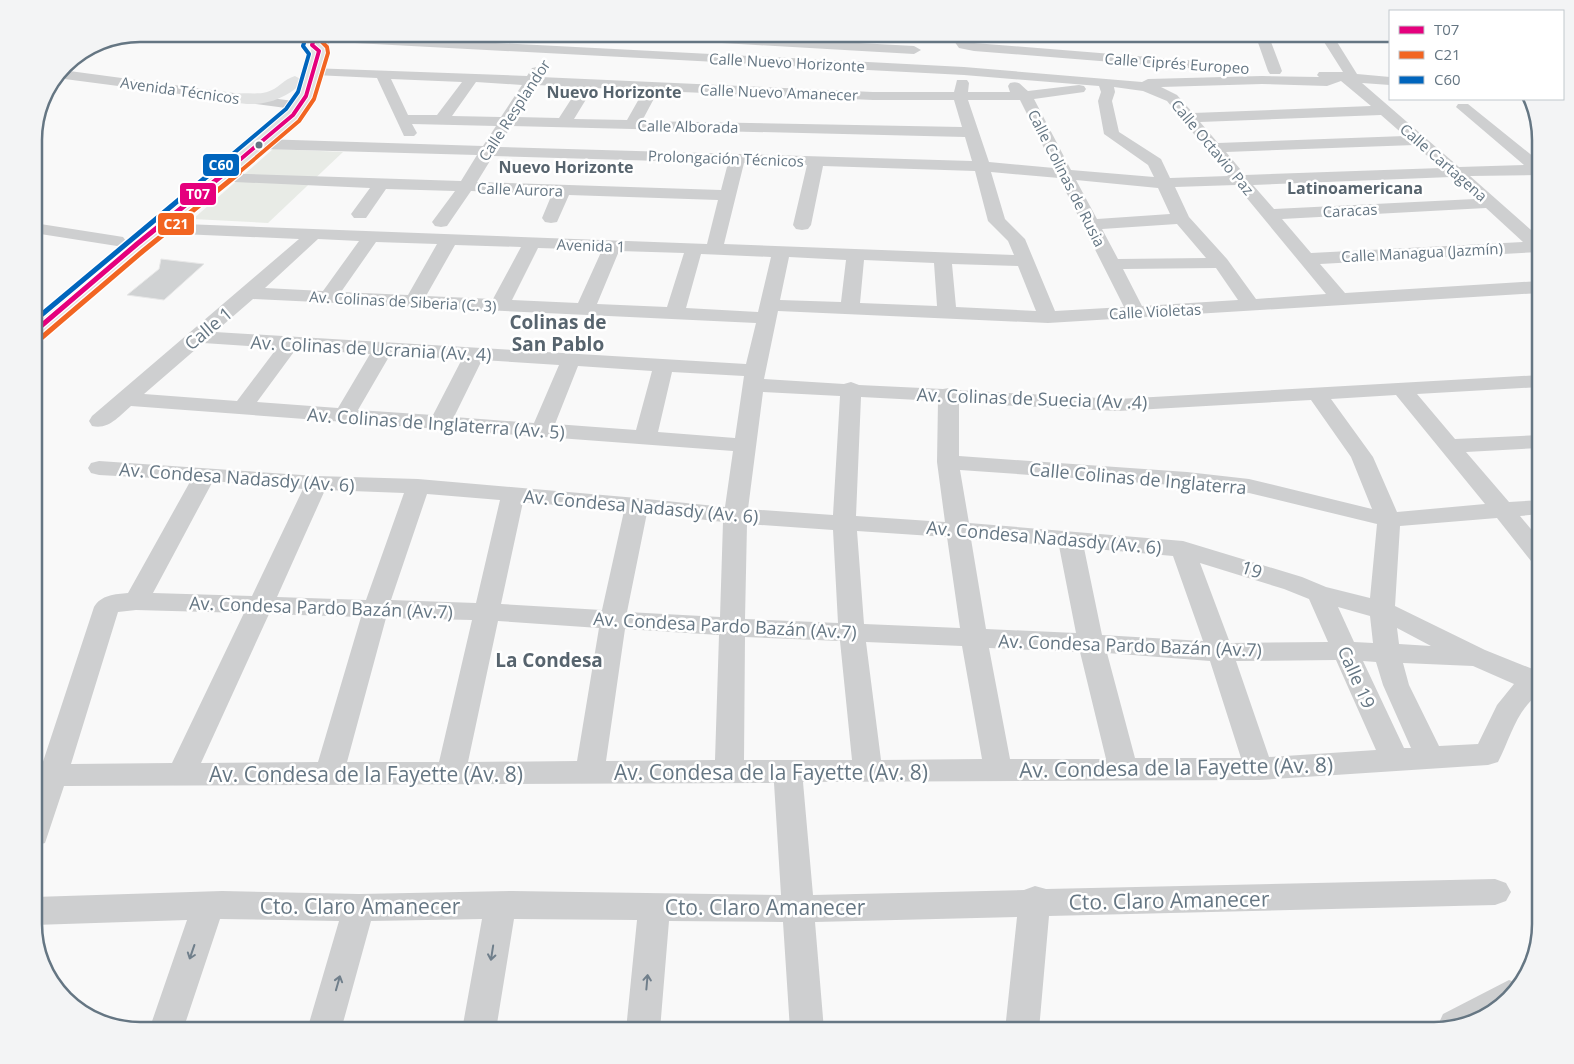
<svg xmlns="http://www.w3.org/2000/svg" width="1574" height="1064" font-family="'Open Sans',sans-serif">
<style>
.green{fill:#e8ebe6}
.building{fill:#d0d2d3;stroke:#e8e8e8}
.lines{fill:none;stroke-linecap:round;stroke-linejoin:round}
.minor{fill:#cecfd0;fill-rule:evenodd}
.major{fill:#e1e2e2;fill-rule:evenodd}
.bus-1-far1-casing{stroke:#fff;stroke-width:6}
.bus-1-casing{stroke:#fff;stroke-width:8}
.bus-2-far1-casing{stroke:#fff;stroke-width:6}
.bus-2-casing{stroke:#fff;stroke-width:8}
.bus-3-far1-casing{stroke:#fff;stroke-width:6}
.bus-3-casing{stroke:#fff;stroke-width:8}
.bus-1-far1{stroke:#e5007d;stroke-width:4}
.bus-1{stroke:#e5007d;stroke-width:5}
.bus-2-far1{stroke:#f26522;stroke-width:4}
.bus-2{stroke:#f26522;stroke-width:5}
.bus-3-far1{stroke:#0065bd;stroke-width:4}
.bus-3{stroke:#0065bd;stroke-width:5}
.oneway{stroke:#707f8b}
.bus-dot{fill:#657683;stroke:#fff;stroke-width:2}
.labels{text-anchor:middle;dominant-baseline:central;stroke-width:5;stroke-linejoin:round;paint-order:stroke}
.far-street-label{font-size:15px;fill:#657683;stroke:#fff}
.far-neighbourhood-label{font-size:16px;font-weight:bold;fill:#57646e;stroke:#fff}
.street-label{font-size:18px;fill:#657683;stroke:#fff}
.neighbourhood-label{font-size:19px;font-weight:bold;fill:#57646e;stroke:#fff}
.near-street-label{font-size:21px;fill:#657683;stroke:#fff}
.rim{fill:none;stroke:#657683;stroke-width:2.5}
.line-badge{stroke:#fff;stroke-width:2}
.badge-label{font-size:14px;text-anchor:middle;font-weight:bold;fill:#fff}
</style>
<rect width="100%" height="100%" fill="#f9f9f9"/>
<path class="green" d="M273 149 343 152 268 223 193 219Z"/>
<path class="building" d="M161 259 204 264 164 300 127 295 159 269Z"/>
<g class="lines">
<path class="minor" d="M322 34 964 67 1142 82 1148 79 1262 76 1319 77 1317 75 1319 72H1343L1319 34H1332L1357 74 1390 77V85L1362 83 1459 167 1524 165 1456 107 1458 104H1468L1540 162V175L1470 176 1540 238V252L1320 264 1345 293 1540 281V293L1048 323 778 311 764 379 844 384 851 382 859 385 943 389 949 388 957 390 1118 399 1540 375V387L1417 394 1455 439 1540 435V448L1466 452 1509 502 1540 500V514L1520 516 1540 540V563L1531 561 1497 518 1400 526 1395 606 1485 650 1540 672V693C1516 710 1511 737 1498 762L1488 765 1259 780 803 782 813 895 1024 890 1035 886 1046 889 1495 879 1506 883 1511 892 1506 901 1495 905 1049 916 1039 1030H1005L1017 917 815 922 824 1030H790L783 922 669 921 660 1030H626L637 920 514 919 496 1030H462L482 919 371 921 341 1030H307L339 921 220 919 183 1030H149L187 920 34 925V897L222 891 359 894 512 891 781 895 774 783 64 786 45 843 34 846V789L94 607C101 595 115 594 128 593L191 480 99 475 91 473 88 468 91 463 99 461 317 476 418 479 637 498 725 507 733 451 131 406C119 416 109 430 92 426L89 421 92 416 299 239 157 233 151 232 148 228 151 224 157 223 707 244 718 200 569 195 557 222 551 223 545 222 542 218 552 194 471 191 447 226 441 227 435 226 432 222 455 191 386 189 366 218H354L351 214 370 188 212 181 210 178 212 175 218 173 461 181 477 155 261 149 256 147 253 144 256 141 261 139 483 146 496 126 412 124 417 133 414 136H404L377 78 315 75 310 74 308 71 310 68 527 76 532 68 537 67 544 71 540 77 873 92H954L957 80H967L969 83 968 92H1010L1008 86 1010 83C1020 80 1021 86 1028 91L1079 85 1084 86 1086 89 1084 92 1034 99 1071 170 1154 177 1148 165 1104 134 1098 101 1101 92 1099 86 964 75 317 41 315 38ZM391 79 462 82 437 115H408ZM1341 81 1371 106 1193 113 1177 95 1161 87 1262 84 1327 86ZM476 82 522 85 501 117 452 116ZM535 85 579 87 559 118 516 117ZM1114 87 1143 91 1167 101 1228 176 1170 178 1161 159 1119 132 1112 101 1115 92ZM593 88 644 90 627 120 574 119ZM658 91 873 100H954L962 127 642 121ZM968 100H1020L1054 168 989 162ZM1381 115 1405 136 1218 143 1200 122ZM511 126 965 137 972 161 499 147ZM1415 145 1441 168 1245 175 1226 152ZM493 156 728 163 721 190 477 182ZM744 163 807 165 793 225 796 229 802 230 808 229 811 225 823 166 975 171 988 221 1008 241 1014 255 724 244ZM991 172 1059 178 1124 307 1055 311 1025 239 1005 219ZM1451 177 1475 199 1274 209 1253 185ZM1076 180 1158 188 1170 214 1097 219ZM1236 185 1326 294 1256 299 1227 259 1189 217 1175 187ZM1486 208 1523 242 1311 253 1282 219ZM1177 224 1206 258 1118 259 1102 229ZM318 239 359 241 323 291 265 288ZM376 242 437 244 408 295 341 292ZM455 245 521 247 493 299 426 296ZM538 248 602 250 578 303 512 300ZM619 251 684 253 667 307 597 304ZM701 254 771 257 758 312 686 308ZM789 257 846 260 841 302 780 300ZM864 260 934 263 937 306 860 303ZM952 264 1018 266 1036 311 956 307ZM1216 268 1238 300 1142 306 1123 269ZM253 299 756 323 746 364 215 332ZM203 343 277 348 237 401 144 394ZM296 349 370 354 338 408 257 402ZM390 355 462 359 433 415 358 410ZM482 360 559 365 534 423 454 417ZM578 366 652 371 636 430 555 424ZM672 372 744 376 735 438 658 432ZM763 392 840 396 833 515 748 509ZM1396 395 1485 504 1397 512 1373 457 1331 399ZM861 397 938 401 937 462 945 522 856 516ZM1311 400 1351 457 1372 509 1249 479 1187 472 959 456V403L1118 411ZM960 470 1187 486 1249 493 1377 524 1370 598 1326 587 1302 577 1183 541 969 523ZM213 481 303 489 252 596 153 593ZM325 490 404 493 366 600 277 597ZM427 494 500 500 476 603 391 600ZM523 502 624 511 602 610 501 604ZM647 513 723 522 720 617 627 612ZM747 524 833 530 838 623 745 619ZM857 531 947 537 960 628 864 624ZM971 539 1059 546 1076 633 986 629ZM1084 548 1173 556 1203 641 1102 635ZM1200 563 1284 589 1309 599 1328 642 1230 643ZM1338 607 1370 616 1373 643 1354 642ZM136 610 244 613 172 763 71 764 118 612ZM269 614 361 617 318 762 201 763ZM386 618 472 620 439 762H347ZM498 621 599 628 577 761 468 762ZM1397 628 1431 646 1399 644ZM625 629 719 635 715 760 606 761ZM745 637 840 641 852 760H744ZM866 642 962 646 982 759 881 760ZM989 648 1080 652 1106 759H1010ZM1107 653 1210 661 1241 758H1135ZM1336 660 1376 750 1269 757 1236 661ZM1363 661 1376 662 1383 685 1411 748H1404ZM1403 663 1473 666 1514 684 1497 705 1478 744 1439 746 1409 685Z
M957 34H969L968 41 974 43 1236 64 1243 68 1236 72 974 51 959 48 954 41Z
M1091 34 1216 35 1223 39 1216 43 1097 39 1092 38Z
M1255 34H1268L1282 71 1280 74H1270L1268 71Z
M1383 34H1390V39L1385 38Z
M710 35 914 46 921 50 914 54 705 42 703 39Z
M62 70 301 102 306 103 308 106 306 109 301 110 57 78Z
M34 223 117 236 123 237 126 241 123 245 117 246 34 233Z
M1509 980 1521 984 1487 1016 1440 1029 1438 1025 1443 1014Z"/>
<path class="major" d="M316 34H332L314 96 299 119 267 148 144 248 42 337 34 339V320L130 240 255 140 287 111 298 96 301 84C283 101 258 108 234 102L232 98 234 94C245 92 256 95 267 92 278 89 284 79 295 76L302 80Z"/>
<defs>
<path id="bus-1-far1" d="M223 174 293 115 306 96 319 51 312 45 316 34"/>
<path id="bus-1" d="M34 332 137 244 225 173"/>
<path id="bus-2-far1" d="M237 174 299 121 314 99 328 53 327 47 322 42 324 37"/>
<path id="bus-2" d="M40 339 143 251 239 173"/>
<path id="bus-3-far1" d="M209 174 286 109 298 92 309 54 303 46 307 34"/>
<path id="bus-3" d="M34 321 211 173"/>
</defs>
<use href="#bus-1-far1" class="bus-1-far1-casing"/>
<use href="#bus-1" class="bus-1-casing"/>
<use href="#bus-2-far1" class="bus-2-far1-casing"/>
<use href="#bus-2" class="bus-2-casing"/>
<use href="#bus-3-far1" class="bus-3-far1-casing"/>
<use href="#bus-3" class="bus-3-casing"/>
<use href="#bus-1-far1" class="bus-1-far1"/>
<use href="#bus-1" class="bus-1"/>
<use href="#bus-2-far1" class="bus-2-far1"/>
<use href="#bus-2" class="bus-2"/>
<use href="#bus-3-far1" class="bus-3-far1"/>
<use href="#bus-3" class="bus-3"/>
</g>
<defs><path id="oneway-shaft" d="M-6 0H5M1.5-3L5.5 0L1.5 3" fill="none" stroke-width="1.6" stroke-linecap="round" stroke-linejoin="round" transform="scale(1.25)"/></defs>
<g class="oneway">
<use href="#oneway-shaft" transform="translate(192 952) rotate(109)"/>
<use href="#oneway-shaft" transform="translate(492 953) rotate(99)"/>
<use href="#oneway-shaft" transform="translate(647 982) rotate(-85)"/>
<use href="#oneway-shaft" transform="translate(338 983) rotate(-74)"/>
</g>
<circle class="bus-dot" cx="259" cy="145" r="4.5"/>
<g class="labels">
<g class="far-street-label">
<text transform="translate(787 62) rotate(3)">Calle Nuevo Horizonte</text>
<text transform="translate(1177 63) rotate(4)">Calle Ciprés Europeo</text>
<text transform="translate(180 90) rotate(8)">Avenida Técnicos</text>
<text transform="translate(779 92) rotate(2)">Calle Nuevo Amanecer</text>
<text transform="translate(514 110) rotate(-57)">Calle Resplandor</text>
<text transform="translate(688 126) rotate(1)">Calle Alborada</text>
<text transform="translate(1213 147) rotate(50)">Calle Octavio Paz</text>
<text transform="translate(726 158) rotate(2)">Prolongación Técnicos</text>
<text transform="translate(1444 162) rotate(41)">Calle Cartagena</text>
<text transform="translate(1067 178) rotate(63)">Calle Colinas de Rusia</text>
<text transform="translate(520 189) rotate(2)">Calle Aurora</text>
<text transform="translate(1350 210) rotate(-3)">Caracas</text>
<text transform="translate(591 245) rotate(2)">Avenida 1</text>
<text transform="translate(1422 252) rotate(-3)">Calle Managua (Jazmín)</text>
<text transform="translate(403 301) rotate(3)">Av. Colinas de Siberia (C. 3)</text>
<text transform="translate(1155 311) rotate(-3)">Calle Violetas</text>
</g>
<g class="far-neighbourhood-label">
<text x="614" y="92">Nuevo Horizonte</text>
<text x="566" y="167">Nuevo Horizonte</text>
<text x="1355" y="188">Latinoamericana</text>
</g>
<g class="street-label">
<text transform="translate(208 328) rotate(-40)">Calle 1</text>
<text transform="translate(371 348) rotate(3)">Av. Colinas de Ucrania (Av. 4)</text>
<text transform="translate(1032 398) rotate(2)">Av. Colinas de Suecia (Av .4)</text>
<text transform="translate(436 423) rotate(4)">Av. Colinas de Inglaterra (Av. 5)</text>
<text transform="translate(237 477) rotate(4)">Av. Condesa Nadasdy (Av. 6)</text>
<text transform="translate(1138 478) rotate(5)">Calle Colinas de Inglaterra</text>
<text transform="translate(641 506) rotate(5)">Av. Condesa Nadasdy (Av. 6)</text>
<text transform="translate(1044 537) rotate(5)">Av. Condesa Nadasdy (Av. 6)</text>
<text transform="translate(1252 569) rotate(18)">19</text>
<text transform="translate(321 607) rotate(2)">Av. Condesa Pardo Bazán (Av.7)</text>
<text transform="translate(725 625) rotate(3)">Av. Condesa Pardo Bazán (Av.7)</text>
<text transform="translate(1130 645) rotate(2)">Av. Condesa Pardo Bazán (Av.7)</text>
<text transform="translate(1357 677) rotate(66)">Calle 19</text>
</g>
<g class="neighbourhood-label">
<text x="558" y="322">Colinas de<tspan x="558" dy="22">San Pablo</tspan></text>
<text x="549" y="660">La Condesa</text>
</g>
<g class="near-street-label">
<text transform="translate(1176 767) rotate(-1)">Av. Condesa de la Fayette (Av. 8)</text>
<text x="771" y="772">Av. Condesa de la Fayette (Av. 8)</text>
<text x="366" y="774">Av. Condesa de la Fayette (Av. 8)</text>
<text transform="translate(1169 900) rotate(-1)">Cto. Claro Amanecer</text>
<text x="360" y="906">Cto. Claro Amanecer</text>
<text x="765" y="907">Cto. Claro Amanecer</text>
</g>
</g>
<path d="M0 0H1574V1064H0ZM140 42H1434A98 98 0 0 1 1532 140V924A98 98 0 0 1 1434 1022H140A98 98 0 0 1 42 924V140A98 98 0 0 1 140 42Z" fill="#f3f4f5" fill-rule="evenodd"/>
<path class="rim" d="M140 42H1434A98 98 0 0 1 1532 140V924A98 98 0 0 1 1434 1022H140A98 98 0 0 1 42 924V140A98 98 0 0 1 140 42Z"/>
<g class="line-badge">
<rect x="202" y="153" width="38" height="24" rx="5" fill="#0065bd"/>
<rect x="179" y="182" width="38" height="24" rx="5" fill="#e5007d"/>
<rect x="157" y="212" width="38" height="24" rx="5" fill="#f26522"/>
</g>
<g class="badge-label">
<text x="221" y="170">C60</text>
<text x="198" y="199">T07</text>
<text x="176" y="229">C21</text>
</g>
<rect x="1389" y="10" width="175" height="90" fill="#ffffff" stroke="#c1c8cd"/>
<rect x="1399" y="26" width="25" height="8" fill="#e5007d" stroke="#c1c8cd"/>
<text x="1434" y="35" font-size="15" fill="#657683">T07</text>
<rect x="1399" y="51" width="25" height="8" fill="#f26522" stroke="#c1c8cd"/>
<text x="1434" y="60" font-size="15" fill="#657683">C21</text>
<rect x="1399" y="76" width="25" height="8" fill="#0065bd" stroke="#c1c8cd"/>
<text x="1434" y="85" font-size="15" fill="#657683">C60</text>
</svg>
